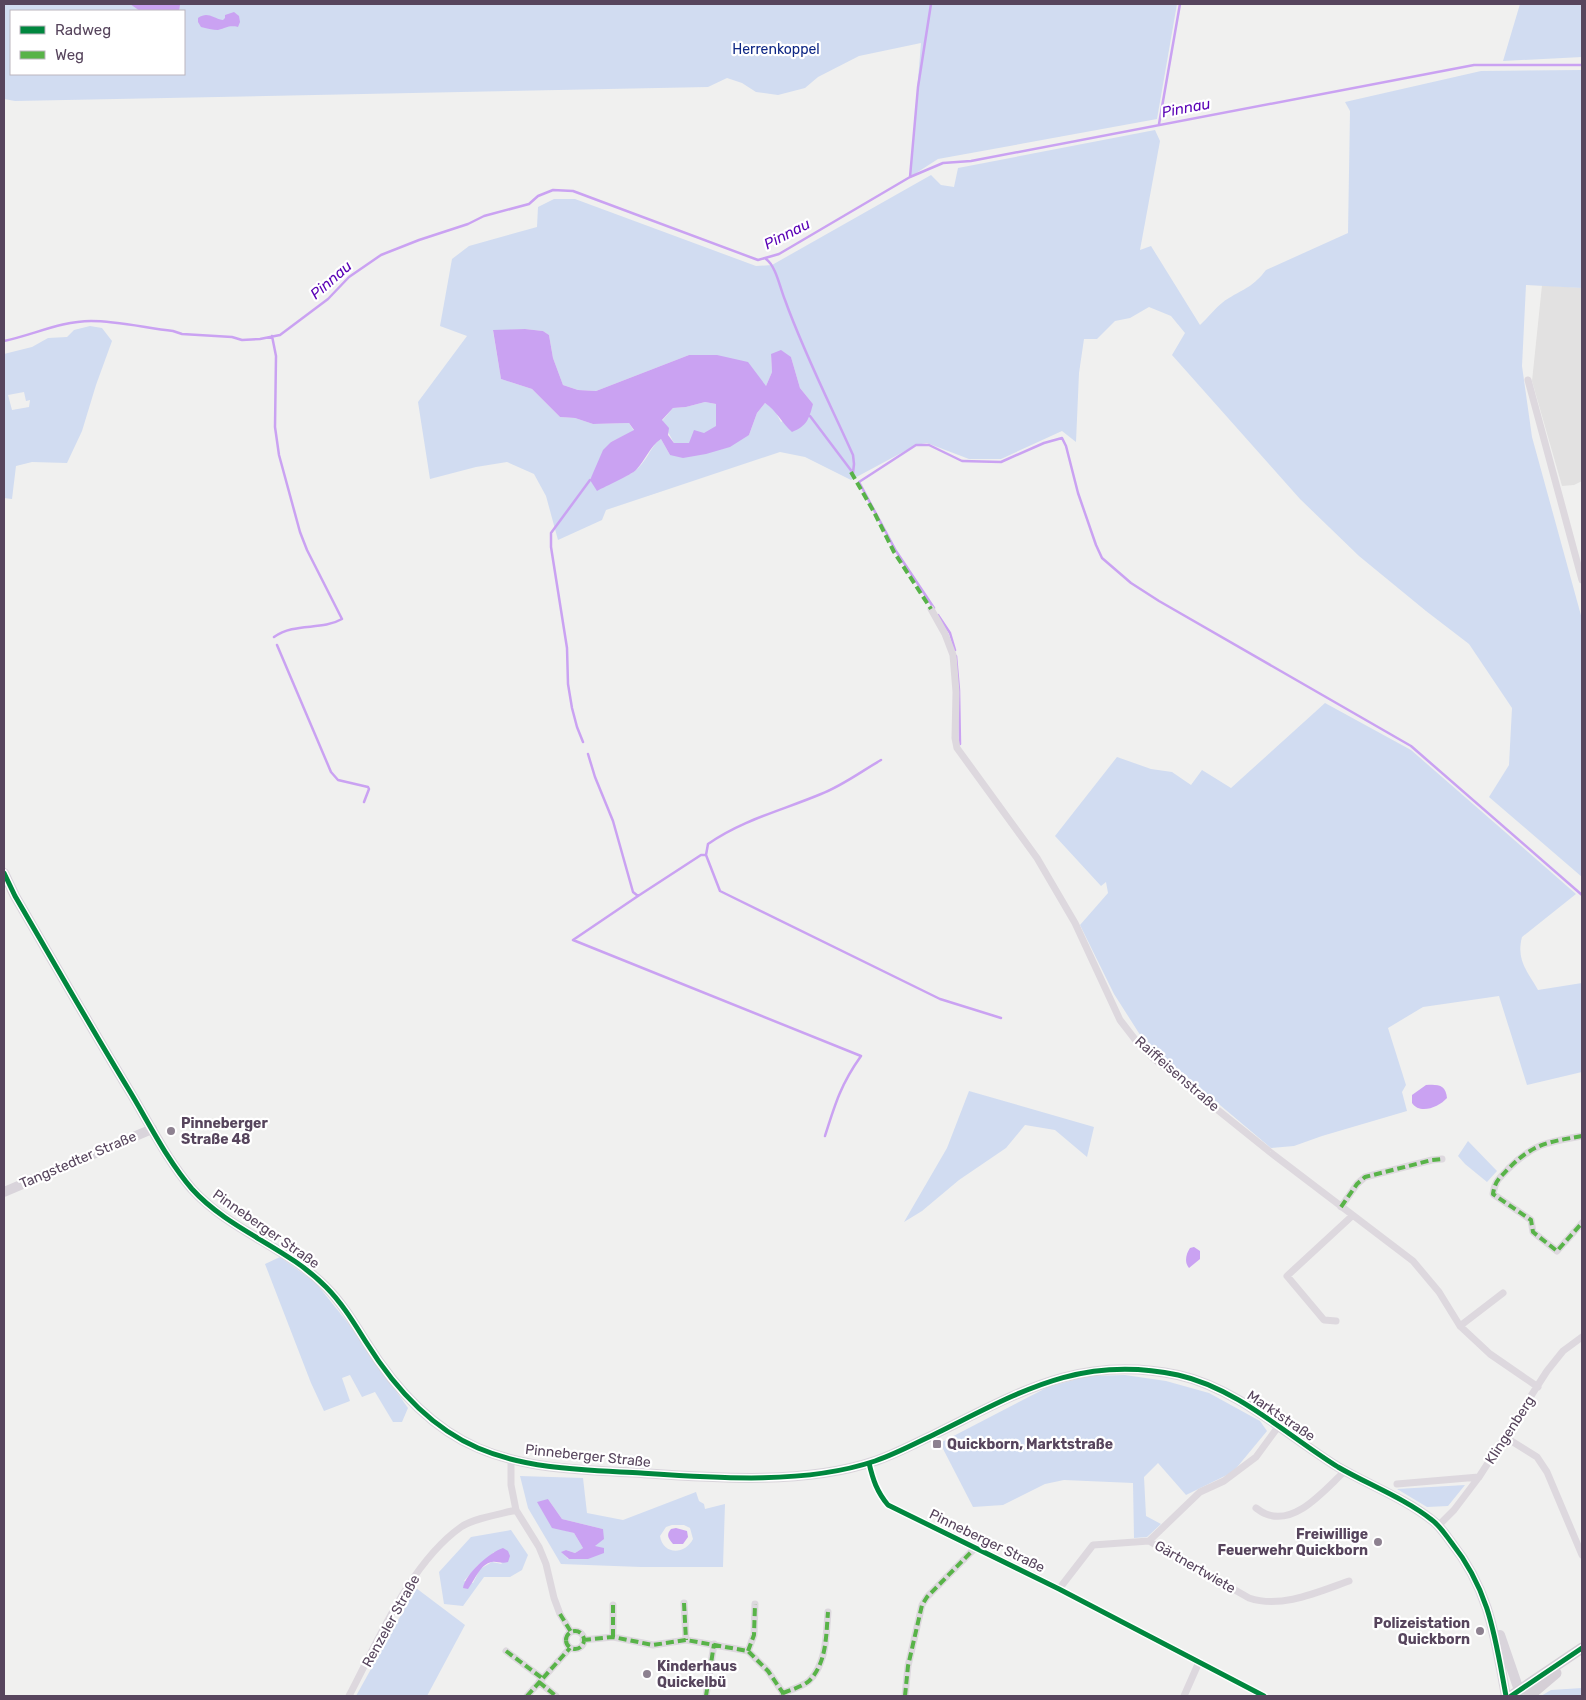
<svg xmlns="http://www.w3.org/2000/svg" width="1586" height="1700" font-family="Rubik,sans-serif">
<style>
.education{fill:#e2e1e1}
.green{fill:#d1dcf1;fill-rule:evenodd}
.water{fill:#caa2f2;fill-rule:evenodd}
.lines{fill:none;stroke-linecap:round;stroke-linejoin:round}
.stream{stroke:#caa2f2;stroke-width:2.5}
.street{stroke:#ddd8de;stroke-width:7}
.secondary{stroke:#d9d4db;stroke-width:10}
.primary{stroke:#d5cfd6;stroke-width:11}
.quiet{stroke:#58b348;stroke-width:4;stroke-dasharray:8 4;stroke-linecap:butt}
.cycleway-casing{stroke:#fff;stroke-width:8}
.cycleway{stroke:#00873e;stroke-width:5}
.poi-dot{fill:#8d8190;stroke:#fff;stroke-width:2}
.labels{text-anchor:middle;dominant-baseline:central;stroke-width:4.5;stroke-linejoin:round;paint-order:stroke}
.park-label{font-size:14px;fill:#0f2885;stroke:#fff}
.street-label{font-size:14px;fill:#57455d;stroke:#fff}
.poi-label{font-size:14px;font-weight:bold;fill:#57455d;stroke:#fff;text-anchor:start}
.water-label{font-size:15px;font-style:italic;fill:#5900b5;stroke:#fff}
</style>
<rect width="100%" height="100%" fill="#f0f0ef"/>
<path class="education" d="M1542 285 1582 288V481L1574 485 1562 486 1532 381Z"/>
<path class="green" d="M4 4H1177L1157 119 938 159 910 177 921 43 859 56 818 77 805 88 778 95 756 92 742 83 727 78 708 87 15 101 4 99ZM11 11H184V74H11Z
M1520 4H1582V57L1503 61Z
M1582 70V288L1526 285 1522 366 1532 437 1582 619V877L1489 797 1509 765 1512 708 1469 644 1426 611 1359 556 1300 499 1172 355 1185 333 1171 316 1149 307 1130 318 1115 321 1097 339H1084L1079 373 1076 442 1062 431 1001 459H969L927 443 916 445 851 480 805 457 780 452 606 510 602 520 558 540 546 496 534 474 507 462 476 467 430 479 418 402 467 336 440 326 452 259 469 246 537 227 538 207 554 199H575L756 266 772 265 931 175 941 185 954 187 958 168 1155 130 1160 141 1140 250 1151 246 1200 325C1209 317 1218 304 1229 298 1244 289 1254 286 1266 270L1348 233 1350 111 1345 102 1481 71ZM525 329 543 331 549 335 553 358 563 385 578 390 596 391 689 355 766 386 772 372 771 354 791 357 800 388 813 404 781 422 774 409 765 403 757 413 749 435 670 455 661 439C653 444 650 453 644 461 630 481 613 479 590 480L611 442 634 431 629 423 593 424 575 418 560 417 532 389 501 379 493 331Z
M90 326 102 328 112 341 96 385 82 431 67 463 32 462 16 466 12 499 4 498V354L32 347 48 338 67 337 74 330ZM24 392 26 401 30 400 29 407 12 410 8 395Z
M705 402 716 404 717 426 690 443H674L662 421 673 408 686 407Z
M1325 703 1411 750 1576 894 1522 937C1516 960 1527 971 1538 990L1582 983V1072L1527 1085 1499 996 1423 1007 1388 1028 1406 1085 1402 1092 1407 1111 1322 1136 1294 1146 1271 1148 1144 1041 1114 994 1080 925 1108 893 1106 882 1101 886 1055 836 1117 757 1151 769 1172 772 1191 785 1202 770 1231 788Z
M969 1091 1094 1127 1087 1157 1055 1130 1025 1125 1006 1148 959 1180 922 1211 904 1222 947 1148Z
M1468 1141 1497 1171 1487 1182 1465 1164 1458 1156Z
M280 1257 316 1283 348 1323 408 1408 402 1422H393L375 1392 362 1397 350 1375 342 1378 350 1401 324 1411 311 1383 265 1264Z
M1125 1375 1166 1381 1209 1393 1260 1421 1267 1431 1233 1472 1186 1495 1158 1463 1144 1477 1146 1516 1161 1524 1147 1537 1134 1538 1133 1483 1064 1480 1045 1484 1003 1505 973 1507 940 1443 1048 1387 1088 1376Z
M520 1476 583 1478 587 1513 623 1520 696 1492 699 1501 704 1504 705 1509 725 1504 723 1567H641L561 1564 528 1508ZM548 1499 562 1519 603 1529 595 1546 568 1559 562 1552 566 1550 575 1553 583 1548 574 1533 552 1527ZM672 1525H684L690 1528 693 1539C685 1555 663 1555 660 1536L666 1527Z
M1465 1485 1448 1506 1427 1507 1397 1489Z
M511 1530 528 1555 522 1570 510 1577H484L463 1606 444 1604 439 1572 471 1537ZM494 1552 502 1564 492 1562 480 1569 473 1583 464 1581 478 1565 488 1558Z
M416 1588 465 1625 427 1696H356Z
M1582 1688V1696H1541L1551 1690Z"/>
<path class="water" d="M130 4H179L180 5 179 11H140Z
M234 12 239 16 240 22 238 27C228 25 227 28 218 30 213 30 206 28 201 27L198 22V18C208 11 212 18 223 20L225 18V15Z
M525 329 543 331 549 335 553 358 563 385 578 390 596 391 689 355H717L748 362 766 386 772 372 771 354 781 350 791 357 800 388 813 404C809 419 807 426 792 432 782 423 776 410 765 403L757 413 749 435 730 447 706 454 683 458 670 455 661 439C650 446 645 461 636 470 631 475 606 486 597 491L590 480 603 450 611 442 634 430 629 423 593 424 575 418 560 417 532 389 501 379 493 330ZM705 402 716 404V426L704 433 694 430 689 443H674L668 435 669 428 662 420 673 408 686 407Z
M1426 1085C1438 1084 1446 1085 1447 1098 1439 1107 1420 1115 1412 1103V1095Z
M1194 1247 1200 1251V1259L1189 1268C1184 1262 1186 1254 1190 1248Z
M548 1499 562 1519 603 1529 604 1539 595 1546 604 1548V1553L588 1559H569L561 1552 566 1550 575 1553 583 1548 574 1533 552 1528 537 1502Z
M676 1528 687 1531 688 1537 683 1544H673C668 1538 666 1535 671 1529Z
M503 1548 508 1551 510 1556 508 1562C502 1564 497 1561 492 1562 480 1564 475 1580 468 1589L463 1588C465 1574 490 1552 503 1548Z"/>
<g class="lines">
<path class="stream" d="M1159 124 1180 4
M910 177 918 87 931 4
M766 259C776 266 780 288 785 300 804 353 830 404 853 455L854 464 853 473
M272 336 276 356 275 427 279 455 300 532 307 550 342 619C321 631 295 622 274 637
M4 341C33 335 61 321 91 321 118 321 146 328 173 331L182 334 232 337 242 340 260 339 280 335 328 299 349 277 381 255 419 240 468 224 484 216 529 204 538 196 553 190 573 191 758 260 779 254 910 177 943 163 971 161 1474 65H1582
M810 416 853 473
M934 608 896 551 859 482 916 445H929L962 461 1001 462 1044 443 1062 438 1066 446 1078 493 1096 545 1102 558 1131 583 1159 601 1411 746 1582 895
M938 615 950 633 955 650
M277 645 331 772 338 780 368 787 369 789 364 802
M956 656 959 690 960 744
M583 742 577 727 572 708 568 684 567 648 551 547V533L590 480
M588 754 595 777 613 821 633 892 638 896 573 940 861 1056C841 1084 835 1104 825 1136
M706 855 708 844C742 820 783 810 821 794 842 786 862 771 881 760
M638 896 701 855H706L720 891 940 999 1001 1018"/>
<path class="street" d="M1528 380 1582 580
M931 609 945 634 953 655 956 692 955 738 957 748 1037 858 1075 923 1120 1020 1137 1042 1153 1058 1270 1152 1413 1261 1439 1292 1460 1326 1490 1354 1538 1387
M1582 1136C1549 1142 1534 1143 1509 1168 1500 1178 1495 1180 1493 1194L1531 1220 1533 1232 1557 1251 1582 1223
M1341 1207 1357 1184 1365 1177 1432 1160 1442 1159
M1336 1321 1324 1320 1287 1276 1352 1216
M1460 1326 1503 1293
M1505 1437 1537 1457 1547 1472 1582 1555
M511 1460V1485L516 1510 539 1547 546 1564 554 1598 560 1614 571 1632
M869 1463C873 1480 877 1492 888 1505L1059 1589 1264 1696
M1397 1484 1479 1477
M1256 1508C1259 1510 1263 1513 1266 1514 1296 1526 1325 1489 1345 1471
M1439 1525 1454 1510 1479 1477 1547 1371 1563 1351 1582 1337
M1149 1541 1200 1492 1224 1481 1256 1457 1278 1427
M1059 1589 1093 1545 1149 1541 1249 1598C1281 1609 1318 1592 1349 1581
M684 1603 686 1640
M566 1640a9 9 0 1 1 18 0a9 9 0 1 1-18 0Z
M613 1637V1605
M583 1640 613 1637 653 1645 686 1640 748 1651 768 1671 783 1693V1696
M506 1651 542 1678
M748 1651 754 1635 755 1604
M539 1682 556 1696
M783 1693C791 1690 803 1686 809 1681 827 1663 826 1635 828 1612
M349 1696C378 1641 410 1563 461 1527 474 1518 501 1514 516 1510
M527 1696 570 1648
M706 1696 714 1644
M905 1696 908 1666 922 1605 927 1597 975 1548
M1184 1696 1199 1662"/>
<path class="secondary" d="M4 873 15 896C53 961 90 1026 129 1090 149 1123 167 1160 192 1189 230 1231 287 1247 326 1287 342 1303 354 1323 366 1342 394 1387 429 1427 478 1448 529 1470 587 1470 641 1473 715 1478 804 1485 875 1461 896 1454 916 1443 937 1433 1020 1392 1081 1354 1178 1375 1237 1388 1288 1436 1338 1467 1369 1485 1404 1498 1432 1520 1440 1526 1445 1534 1451 1542 1490 1591 1495 1637 1506 1696
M4 1192 152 1129
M1500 1635 1521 1696"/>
<path class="primary" d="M1511 1696 1582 1648
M1529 1696 1556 1673"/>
<path class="quiet" d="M851 472 874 512 894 552 931 609
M1582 1136C1549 1142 1534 1143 1509 1168 1500 1178 1495 1180 1493 1194L1531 1220 1533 1232 1557 1251 1582 1223
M1341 1207 1357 1184 1365 1177 1432 1160 1442 1159
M684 1603 686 1640
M560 1614 571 1632
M566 1640a9 9 0 1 1 18 0a9 9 0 1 1-18 0Z
M613 1637V1605
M583 1640 613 1637 653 1645 686 1640 748 1651 768 1671 783 1693V1696
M506 1651 542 1678
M748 1651 754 1635 755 1604
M539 1682 556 1696
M783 1693C791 1690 803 1686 809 1681 827 1663 826 1635 828 1612
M527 1696 570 1648
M706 1696 714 1644
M905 1696 908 1666 922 1605 927 1597 975 1548"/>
<defs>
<path id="cycleway" d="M4 873 15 896C53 961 90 1026 129 1090 149 1123 167 1160 192 1189 230 1231 287 1247 326 1287 342 1303 354 1323 366 1342 394 1387 429 1427 478 1448 529 1470 587 1470 641 1473 715 1478 804 1485 875 1461 896 1454 916 1443 937 1433 1020 1392 1081 1354 1178 1375 1237 1388 1288 1436 1338 1467 1369 1485 1404 1498 1432 1520 1440 1526 1445 1534 1451 1542 1490 1591 1495 1637 1506 1696
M869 1463C873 1480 877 1492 888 1505L1059 1589 1264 1696
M1511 1696 1582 1648"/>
</defs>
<use href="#cycleway" class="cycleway-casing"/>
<use href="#cycleway" class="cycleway"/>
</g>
<g class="poi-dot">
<circle cx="171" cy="1131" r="5"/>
<rect x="932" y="1439" width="10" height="10" rx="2.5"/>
<circle cx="1378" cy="1542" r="5"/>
<circle cx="1480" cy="1631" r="5"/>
<circle cx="647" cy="1674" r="5"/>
</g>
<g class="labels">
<g class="park-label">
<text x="776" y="49">Herrenkoppel</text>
</g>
<g class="street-label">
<text transform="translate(1177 1074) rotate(41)">Raiffeisenstraße</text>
<text transform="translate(78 1160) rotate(-23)">Tangstedter Straße</text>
<text transform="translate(266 1229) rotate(35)">Pinneberger Straße</text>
<text transform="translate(1281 1416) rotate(34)">Marktstraße</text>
<text transform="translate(1510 1430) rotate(-57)">Klingenberg</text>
<text transform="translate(588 1456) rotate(6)">Pinneberger Straße</text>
<text transform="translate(987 1541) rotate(26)">Pinneberger Straße</text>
<text transform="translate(1195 1567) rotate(30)">Gärtnertwiete</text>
<text transform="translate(391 1621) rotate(-61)">Renzeler Straße</text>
</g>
<g class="poi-label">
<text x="181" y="1123">Pinneberger<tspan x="181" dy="16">Straße 48</tspan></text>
<text x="947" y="1444">Quickborn, Marktstraße</text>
<text x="1368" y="1534" text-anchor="end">Freiwillige<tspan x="1368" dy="16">Feuerwehr Quickborn</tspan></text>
<text x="1470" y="1623" text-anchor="end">Polizeistation<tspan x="1470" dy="16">Quickborn</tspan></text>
<text x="657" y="1666">Kinderhaus<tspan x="657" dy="16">Quickelbü</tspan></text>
</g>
<g class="water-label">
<text transform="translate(1186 108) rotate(-11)">Pinnau</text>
<text transform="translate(787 234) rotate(-27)">Pinnau</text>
<text transform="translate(331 280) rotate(-41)">Pinnau</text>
</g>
</g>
<rect width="1586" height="1700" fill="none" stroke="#57455d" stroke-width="10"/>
<rect x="10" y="10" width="175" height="65" fill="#ffffff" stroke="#bcb5be"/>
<rect x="20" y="26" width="25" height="8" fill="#00873e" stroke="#bcb5be"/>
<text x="55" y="35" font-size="15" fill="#57455d">Radweg</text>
<rect x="20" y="51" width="25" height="8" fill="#58b348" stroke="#bcb5be"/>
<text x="55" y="60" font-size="15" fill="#57455d">Weg</text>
</svg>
